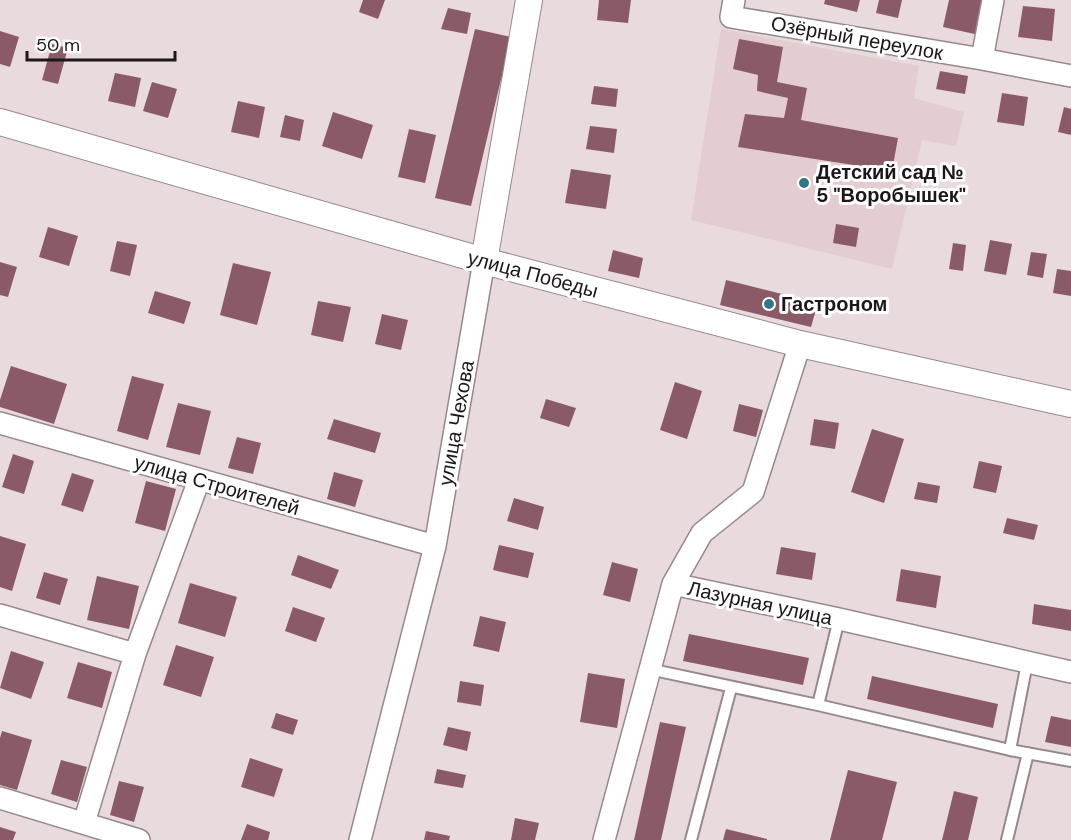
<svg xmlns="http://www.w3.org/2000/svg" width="1071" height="840" font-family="'DM Sans',sans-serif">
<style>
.built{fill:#e4cdd1}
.building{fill:#8a5b66}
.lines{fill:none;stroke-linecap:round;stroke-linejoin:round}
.service-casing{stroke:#96898c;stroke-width:14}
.minor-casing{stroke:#96898c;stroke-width:24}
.tertiary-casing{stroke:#96898c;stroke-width:28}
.service{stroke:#fff;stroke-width:10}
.minor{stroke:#fff;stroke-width:21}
.tertiary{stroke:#fff;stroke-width:26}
.poi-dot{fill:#327786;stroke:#fff;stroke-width:2}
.labels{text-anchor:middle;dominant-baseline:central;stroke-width:6;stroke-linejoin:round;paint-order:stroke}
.street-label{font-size:20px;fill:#1c1718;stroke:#fff}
.poi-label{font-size:20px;font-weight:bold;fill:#1c1718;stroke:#fff;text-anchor:start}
</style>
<rect width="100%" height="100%" fill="#e9dadd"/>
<path class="built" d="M721 29 919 66 914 98 964 112 956 146 922 140 892 269 691 220Z"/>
<path class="building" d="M363 0H385L378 19 359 12Z
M599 0H631L628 23 597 20Z
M825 0H860L857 12 824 4Z
M879 0H902L898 18 876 13Z
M949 0H986L979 35 943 27Z
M1023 6 1055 9 1052 41 1018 37Z
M448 8 471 13 467 34 441 29Z
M475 29 511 37 471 206 435 198Z
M0 31 19 37 10 67 0 64Z
M739 39 783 47 777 82 807 88 801 120 898 138 892 171 738 147 745 114 784 118 788 98 757 91 758 75 733 69Z
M52 44 68 48 58 84 42 80Z
M940 71 968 76 965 94 936 89Z
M115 73 141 78 135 107 108 101Z
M152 82 177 89 168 118 143 111Z
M594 86 618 89 616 107 591 104Z
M1002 93 1028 97 1024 126 997 122Z
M238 101 265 107 259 138 231 132Z
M1064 107 1071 109V135L1058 132Z
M333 112 373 125 362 159 322 146Z
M285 115 304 120 300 141 280 137Z
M590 126 617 129 614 153 586 149Z
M409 129 436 135 425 183 398 177Z
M571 169 611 175 606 209 565 203Z
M836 224 859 228 856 247 833 243Z
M48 227 78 236 69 266 39 257Z
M990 240 1012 244 1006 275 984 271Z
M117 241 137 245 130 276 110 271Z
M953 243 966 245 963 271 949 269Z
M613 250 643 258 639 278 608 271Z
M1031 252 1047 254 1043 278 1027 275Z
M0 262 17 267 8 297 0 295Z
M233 263 271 272 257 325 220 315Z
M1057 269 1071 271V296L1053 293Z
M726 280 818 303 811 327 720 305Z
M155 291 191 302 184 324 148 313Z
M318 301 351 307 343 342 311 335Z
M382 314 408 320 401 350 375 344Z
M11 366 67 384 54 424 0 407V400Z
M132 376 164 384 148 440 117 431Z
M675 382 702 391 687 439 660 430Z
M546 399 576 408 569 427 540 418Z
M178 403 211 411 200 455 166 447Z
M739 404 763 410 756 437 733 431Z
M334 419 381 433 375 453 327 439Z
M814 419 839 423 835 449 810 445Z
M872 429 904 439 884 503 851 492Z
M237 437 261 443 253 474 228 468Z
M13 454 34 461 24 494 2 487Z
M979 461 1002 466 996 493 973 488Z
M334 472 363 480 355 507 327 499Z
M72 473 94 480 83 512 61 505Z
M146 481 176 489 165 531 135 523Z
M918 482 940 486 937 503 914 499Z
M514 498 544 507 538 530 507 521Z
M1007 518 1038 525 1034 540 1003 533Z
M0 536 26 544 12 591 0 587Z
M499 545 534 553 528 578 493 570Z
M781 547 816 553 812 580 776 574Z
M298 555 339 570 331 589 291 575Z
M612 562 638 569 630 602 603 595Z
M901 569 941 576 936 608 896 601Z
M44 572 68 579 60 605 36 598Z
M97 576 139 586 129 629 87 620Z
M190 583 237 597 225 637 178 623Z
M1034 604 1071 610V631L1032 624Z
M293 607 325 618 316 642 285 631Z
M480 616 506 622 499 652 473 646Z
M689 634 809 658 803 685 683 661Z
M176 645 214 657 201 697 163 685Z
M11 651 44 662 31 699 0 688Z
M78 662 112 672 102 708 67 698Z
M588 673 625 679 617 728 580 722Z
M872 676 998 704 993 728 867 699Z
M460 681 484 685 481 706 457 702Z
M276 713 298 720 293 735 271 728Z
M1051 716 1071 720V747L1045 742Z
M660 722 686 727 661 840H634Z
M448 727 471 732 467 751 443 745Z
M2 731 32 740 17 790 0 785V738Z
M250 758 283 769 274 797 241 787Z
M61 760 87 767 77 802 51 794Z
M437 769 466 775 463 788 434 783Z
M848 770 897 782 882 840H830Z
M119 781 144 787 134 822 110 815Z
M954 791 978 797 968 840H942Z
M515 818 539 823 535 840H511Z
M247 824 270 832 268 840H241Z
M0 827 16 832 13 840H0Z
M726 829 767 839V840H723Z
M426 831 450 836 449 840H424Z"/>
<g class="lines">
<defs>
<path id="service" d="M649 669 818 705 1010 750 1071 761
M818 705 839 619
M1010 750 1027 663
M691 840 731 688
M1007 840 1028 753"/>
<path id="minor" d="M734 0 731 17 982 59 1071 76
M982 59 993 0
M0 423 435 546
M673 584 839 619 1071 672
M0 615 135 654
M0 798 139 840
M84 823 135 654 199 480
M360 840 435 546 484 261
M604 840 673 584 702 533 753 492 800 344"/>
<path id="tertiary" d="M0 122 484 261 800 344 1071 404
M484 261 529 0"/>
</defs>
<use href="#service" class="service-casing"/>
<use href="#minor" class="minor-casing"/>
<use href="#tertiary" class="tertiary-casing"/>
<use href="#service" class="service"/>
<use href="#minor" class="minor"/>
<use href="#tertiary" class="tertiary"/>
</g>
<g class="poi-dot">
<circle cx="804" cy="183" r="6"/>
<circle cx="769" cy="304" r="6"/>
</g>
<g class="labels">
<g class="street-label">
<text transform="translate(857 38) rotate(10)">Озёрный переулок</text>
<text transform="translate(533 274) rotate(15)">улица Победы</text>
<text transform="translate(456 423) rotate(-80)">улица Чехова</text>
<text transform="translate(217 485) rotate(16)">улица Строителей</text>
<text transform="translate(760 603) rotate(12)">Лазурная улица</text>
</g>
<g class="poi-label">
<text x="816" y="172">Детский сад №<tspan x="816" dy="23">5 "Воробышек"</tspan></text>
<text x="781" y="304">Гастроном</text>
</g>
</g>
<path d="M27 51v9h148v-9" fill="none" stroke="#1c1718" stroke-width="3"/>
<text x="36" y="51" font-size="18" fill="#1c1718" stroke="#ffffff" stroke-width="4.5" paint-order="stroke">50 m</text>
</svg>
